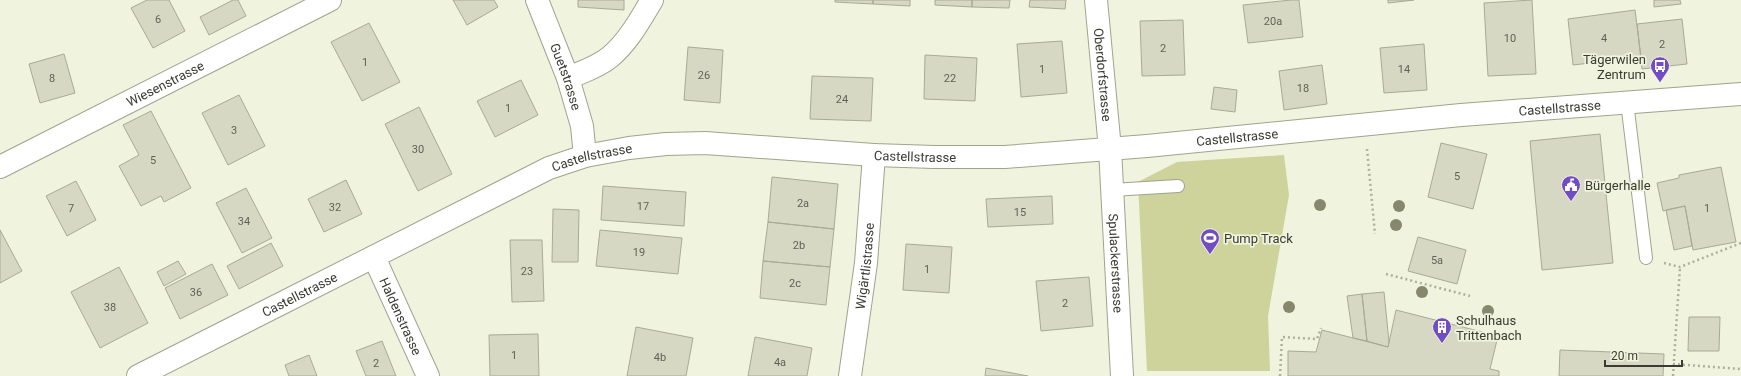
<svg xmlns="http://www.w3.org/2000/svg" width="1741" height="376" font-family="Roboto,sans-serif">
<style>
.green{fill:#cdd39a}
.building{fill:#d6d8c3;stroke:#a7aa95}
.lines{fill:none;stroke-linecap:round;stroke-linejoin:round}
.service-casing{stroke:#a0a38e;stroke-width:14}
.minor-casing{stroke:#a0a38e;stroke-width:24}
.tertiary-casing{stroke:#a0a38e;stroke-width:24}
.path{stroke:#adb09f;stroke-width:2.5;stroke-dasharray:2 3;stroke-linecap:butt}
.service{stroke:#fff;stroke-width:12}
.minor{stroke:#fff;stroke-width:22}
.tertiary{stroke:#fff;stroke-width:22}
.tree{fill:#86886e}
.labels{text-anchor:middle;dominant-baseline:central;stroke-width:3.5;stroke-linejoin:round;paint-order:stroke}
.number-label{font-size:11px;fill:#616257}
.poi-label{font-size:13px;fill:#3a3b33;stroke:#f0f3dd;text-anchor:start}
.street-label{font-size:13px;fill:#3a3b33;stroke:#f0f3dd}
</style>
<rect width="100%" height="100%" fill="#f0f3dd"/>
<path class="green" d="M1284 155 1289 195 1268 316 1270 371H1147L1138 182 1177 162Z"/>
<path class="building" d="M147 0H169L185 31 153 48 131 8Z
M233 0H238L246 16 209 35 200 17Z
M453 0H494L498 7 467 25Z
M578 0H624V10L578 7Z
M835 0H873V4L835 2Z
M873 0H910V6L873 4Z
M935 0H972V7L935 5Z
M972 0H1010L1009 8 972 7Z
M1030 0H1066L1065 9 1029 7Z
M1291 0H1299L1303 37 1248 43 1243 5Z
M1388 0H1414L1388 3Z
M1532 0 1536 74 1488 76 1484 3Z
M1654 0H1680L1681 4 1654 7Z
M1635 10 1641 57 1573 65 1568 19Z
M1682 19 1687 64 1642 69 1637 24Z
M1183 20 1185 75 1142 76 1140 21Z
M369 23 400 82 362 101 331 42Z
M1062 41 1067 93 1021 97 1017 44Z
M1424 44 1427 90 1384 93 1380 48Z
M688 47 723 50 720 103 684 100Z
M64 54 75 93 40 103 29 64Z
M925 55 977 58 975 101 924 99Z
M1322 65 1327 104 1284 110 1279 71Z
M812 76 873 78 871 121 810 119Z
M521 80 538 115 495 137 477 101Z
M1214 87 1237 90 1235 112 1211 109Z
M239 95 265 146 228 165 202 113Z
M419 107 452 174 418 191 385 124Z
M151 111 191 188 164 202 161 196 141 206 119 166 139 155 123 125Z
M1600 134 1613 263 1542 270 1530 141Z
M1441 143 1487 154 1473 209 1428 197Z
M1721 167 1736 242 1693 250 1685 206 1663 211 1657 183 1679 178V175Z
M772 177 838 184 834 229 768 222Z
M346 180 362 214 324 232 308 199Z
M76 181 96 220 67 236 46 196Z
M603 186 686 192 684 226 601 220Z
M246 188 272 238 242 253 216 203Z
M1052 196 1053 224 988 227 986 199Z
M1685 206 1692 246 1674 250 1666 210Z
M553 209 579 210 578 262H552Z
M768 222 834 229 830 267 763 261Z
M0 230 22 271 0 283Z
M600 230 682 238 678 274 596 266Z
M1418 237 1466 250 1457 284 1408 271Z
M510 240H542L544 301 512 302Z
M271 243 283 266 239 289 227 266Z
M906 244 952 247 949 293 903 290Z
M178 261 186 274 164 286 157 272Z
M763 261 830 267 826 305 760 298Z
M212 264 228 295 180 319 165 288Z
M119 267 148 323 100 348 71 292Z
M1089 277 1093 326 1041 331 1036 281Z
M1384 292 1389 342 1388 347 1367 341 1362 294Z
M1362 294 1367 341 1353 338 1347 296Z
M1396 310 1498 336 1490 369 1499 371V376H1288V351L1316 352 1322 330 1388 347Z
M1689 317H1720L1719 351H1688Z
M636 327 693 338 686 376H627Z
M538 334 539 376H490L489 335Z
M755 337 812 348 807 376H748Z
M382 341 396 376H366L356 351Z
M1560 350 1664 354 1663 376H1559Z
M309 355 317 376H289L285 365Z
M986 368 1028 376H985Z"/>
<g class="lines">
<defs>
<path id="service" d="M1627 102 1646 258
M1112 190 1178 186"/>
<g id="minor">
<path id="s1" d="M537 0 568 78 582 126 585 156"/>
<path id="s2" d="M1096 0 1110 149 1122 376"/>
<path d="M568 78C582 72 598 67 610 57 628 42 640 20 652 0"/>
<path id="s3" d="M0 167 330 0"/>
<path id="s4" d="M374 257 428 376"/>
<path id="s5" d="M850 376 866 263 874 155"/>
</g>
<g id="tertiary">
<path id="s6" d="M138 376 549 168 585 156 629 148 666 144 705 143 874 155 934 157H1005L1147 146 1461 115 1741 94"/>
</g>
</defs>
<use href="#service" class="service-casing"/>
<use href="#minor" class="minor-casing"/>
<use href="#tertiary" class="tertiary-casing"/>
<path class="path" d="M1367 149 1375 234
M1664 263 1680 267 1741 243
M1386 274 1470 296
M1673 364 1741 369
M1280 376 1282 337 1317 339 1321 328
M1673 376 1680 267"/>
<use href="#service" class="service"/>
<use href="#minor" class="minor"/>
<use href="#tertiary" class="tertiary"/>
</g>
<g class="tree">
<circle cx="1320" cy="205" r="6"/>
<circle cx="1399" cy="206" r="6"/>
<circle cx="1396" cy="225" r="6"/>
<circle cx="1422" cy="292" r="6"/>
<circle cx="1289" cy="307" r="6"/>
<circle cx="1488" cy="311" r="6"/>
</g>
<defs>
<symbol id="bus-pin" viewBox="-11 -11 22 30"><path d="M0 17L-7.5 6A9.5 9.5 0 1 1 7.5 6Z" fill="#714cc5" stroke="#f0f3dd"/><path d="M-5-6H5V4H4V6H2V4H-2V6H-4V4H-5ZM-3.5-4V0h7V-4ZM-3.5 1.2v1.5H-2V1.2ZM2 1.2v1.5H3.5V1.2Z" fill="#fff"/></symbol>
<symbol id="civic-pin" viewBox="-11 -11 22 30"><path d="M0 17L-7.5 6A9.5 9.5 0 1 1 7.5 6Z" fill="#714cc5" stroke="#f0f3dd"/><path d="M-.6-6.5H3V-4.5H.6V-3L4-1V1h2V6H-6V1h2V-1L-.6-3ZM-1.2 2.5V6h2.4V2.5Z" fill="#fff"/></symbol>
<symbol id="stadium-pin" viewBox="-11 -11 22 30"><path d="M0 17L-7.5 6A9.5 9.5 0 1 1 7.5 6Z" fill="#714cc5" stroke="#f0f3dd"/><path d="M0-5a6.5 5 0 1 0 0 10a6.5 5 0 1 0 0-10ZM-3.5-1.8h7v3.6h-7Z" fill="#fff"/></symbol>
<symbol id="building-pin" viewBox="-11 -11 22 30"><path d="M0 17L-7.5 6A9.5 9.5 0 1 1 7.5 6Z" fill="#714cc5" stroke="#f0f3dd"/><path d="M-4-6H4V6H1V3H-1V6H-4ZM-2.5-4.3h1.7v1.8h-1.7ZM.8-4.3h1.7v1.8H.8ZM-2.5-1h1.7V.8h-1.7ZM.8-1h1.7V.8H.8Z" fill="#fff"/></symbol>
</defs>
<g fill-rule="evenodd">
<use href="#bus-pin" x="1649" y="55" width="22" height="30"/>
<use href="#civic-pin" x="1560" y="174" width="22" height="30"/>
<use href="#stadium-pin" x="1199" y="227" width="22" height="30"/>
<use href="#building-pin" x="1431" y="316" width="22" height="30"/>
</g>
<g class="labels">
<g class="number-label">
<text x="158" y="19">6</text>
<text x="1273" y="21">20a</text>
<text x="1510" y="38">10</text>
<text x="1604" y="38">4</text>
<text x="1662" y="44">2</text>
<text x="1163" y="48">2</text>
<text x="365" y="62">1</text>
<text x="1042" y="69">1</text>
<text x="1404" y="69">14</text>
<text x="704" y="75">26</text>
<text x="52" y="78">8</text>
<text x="950" y="78">22</text>
<text x="1303" y="88">18</text>
<text x="842" y="99">24</text>
<text x="508" y="108">1</text>
<text x="234" y="130">3</text>
<text x="418" y="149">30</text>
<text x="153" y="160">5</text>
<text x="1457" y="176">5</text>
<text x="803" y="203">2a</text>
<text x="643" y="206">17</text>
<text x="335" y="207">32</text>
<text x="71" y="208">7</text>
<text x="1707" y="208">1</text>
<text x="1020" y="212">15</text>
<text x="244" y="221">34</text>
<text x="799" y="245">2b</text>
<text x="639" y="252">19</text>
<text x="1437" y="260">5a</text>
<text x="927" y="269">1</text>
<text x="527" y="271">23</text>
<text x="795" y="283">2c</text>
<text x="196" y="292">36</text>
<text x="1065" y="303">2</text>
<text x="110" y="307">38</text>
<text x="514" y="355">1</text>
<text x="660" y="357">4b</text>
<text x="780" y="362">4a</text>
<text x="376" y="363">2</text>
</g>
<g class="poi-label">
<text x="1646" y="59" text-anchor="end">Tägerwilen<tspan x="1646" dy="15">Zentrum</tspan></text>
<text x="1585" y="185">Bürgerhalle</text>
<text x="1224" y="238">Pump Track</text>
<text x="1456" y="320">Schulhaus<tspan x="1456" dy="15">Trittenbach</tspan></text>
</g>
<g class="street-label">
<text stroke="none"><textPath href="#s2" startOffset="75">Oberdorfstrasse</textPath></text>
<text stroke="none"><textPath href="#s1" startOffset="82">Guetstrasse</textPath></text>
<text stroke="none"><textPath href="#s3" startOffset="185">Wiesenstrasse</textPath></text>
<text stroke="none"><textPath href="#s6" startOffset="1477">Castellstrasse</textPath></text>
<text stroke="none"><textPath href="#s6" startOffset="1153">Castellstrasse</textPath></text>
<text stroke="none"><textPath href="#s6" startOffset="830">Castellstrasse</textPath></text>
<text stroke="none"><textPath href="#s6" startOffset="505">Castellstrasse</textPath></text>
<text stroke="none"><textPath href="#s2" startOffset="264">Spulackerstrasse</textPath></text>
<text stroke="none"><textPath href="#s5" startOffset="111">Wigärtlistrasse</textPath></text>
<text stroke="none"><textPath href="#s6" startOffset="181">Castellstrasse</textPath></text>
<text stroke="none"><textPath href="#s4" startOffset="65">Haldenstrasse</textPath></text>
</g>
</g>
<path d="M1605 360v6h77v-6" fill="none" stroke="#3a3b33" stroke-width="2"/>
<text x="1611" y="360" font-size="12" fill="#3a3b33" stroke="#f0f3dd" stroke-width="3" paint-order="stroke">20 m</text>
</svg>
